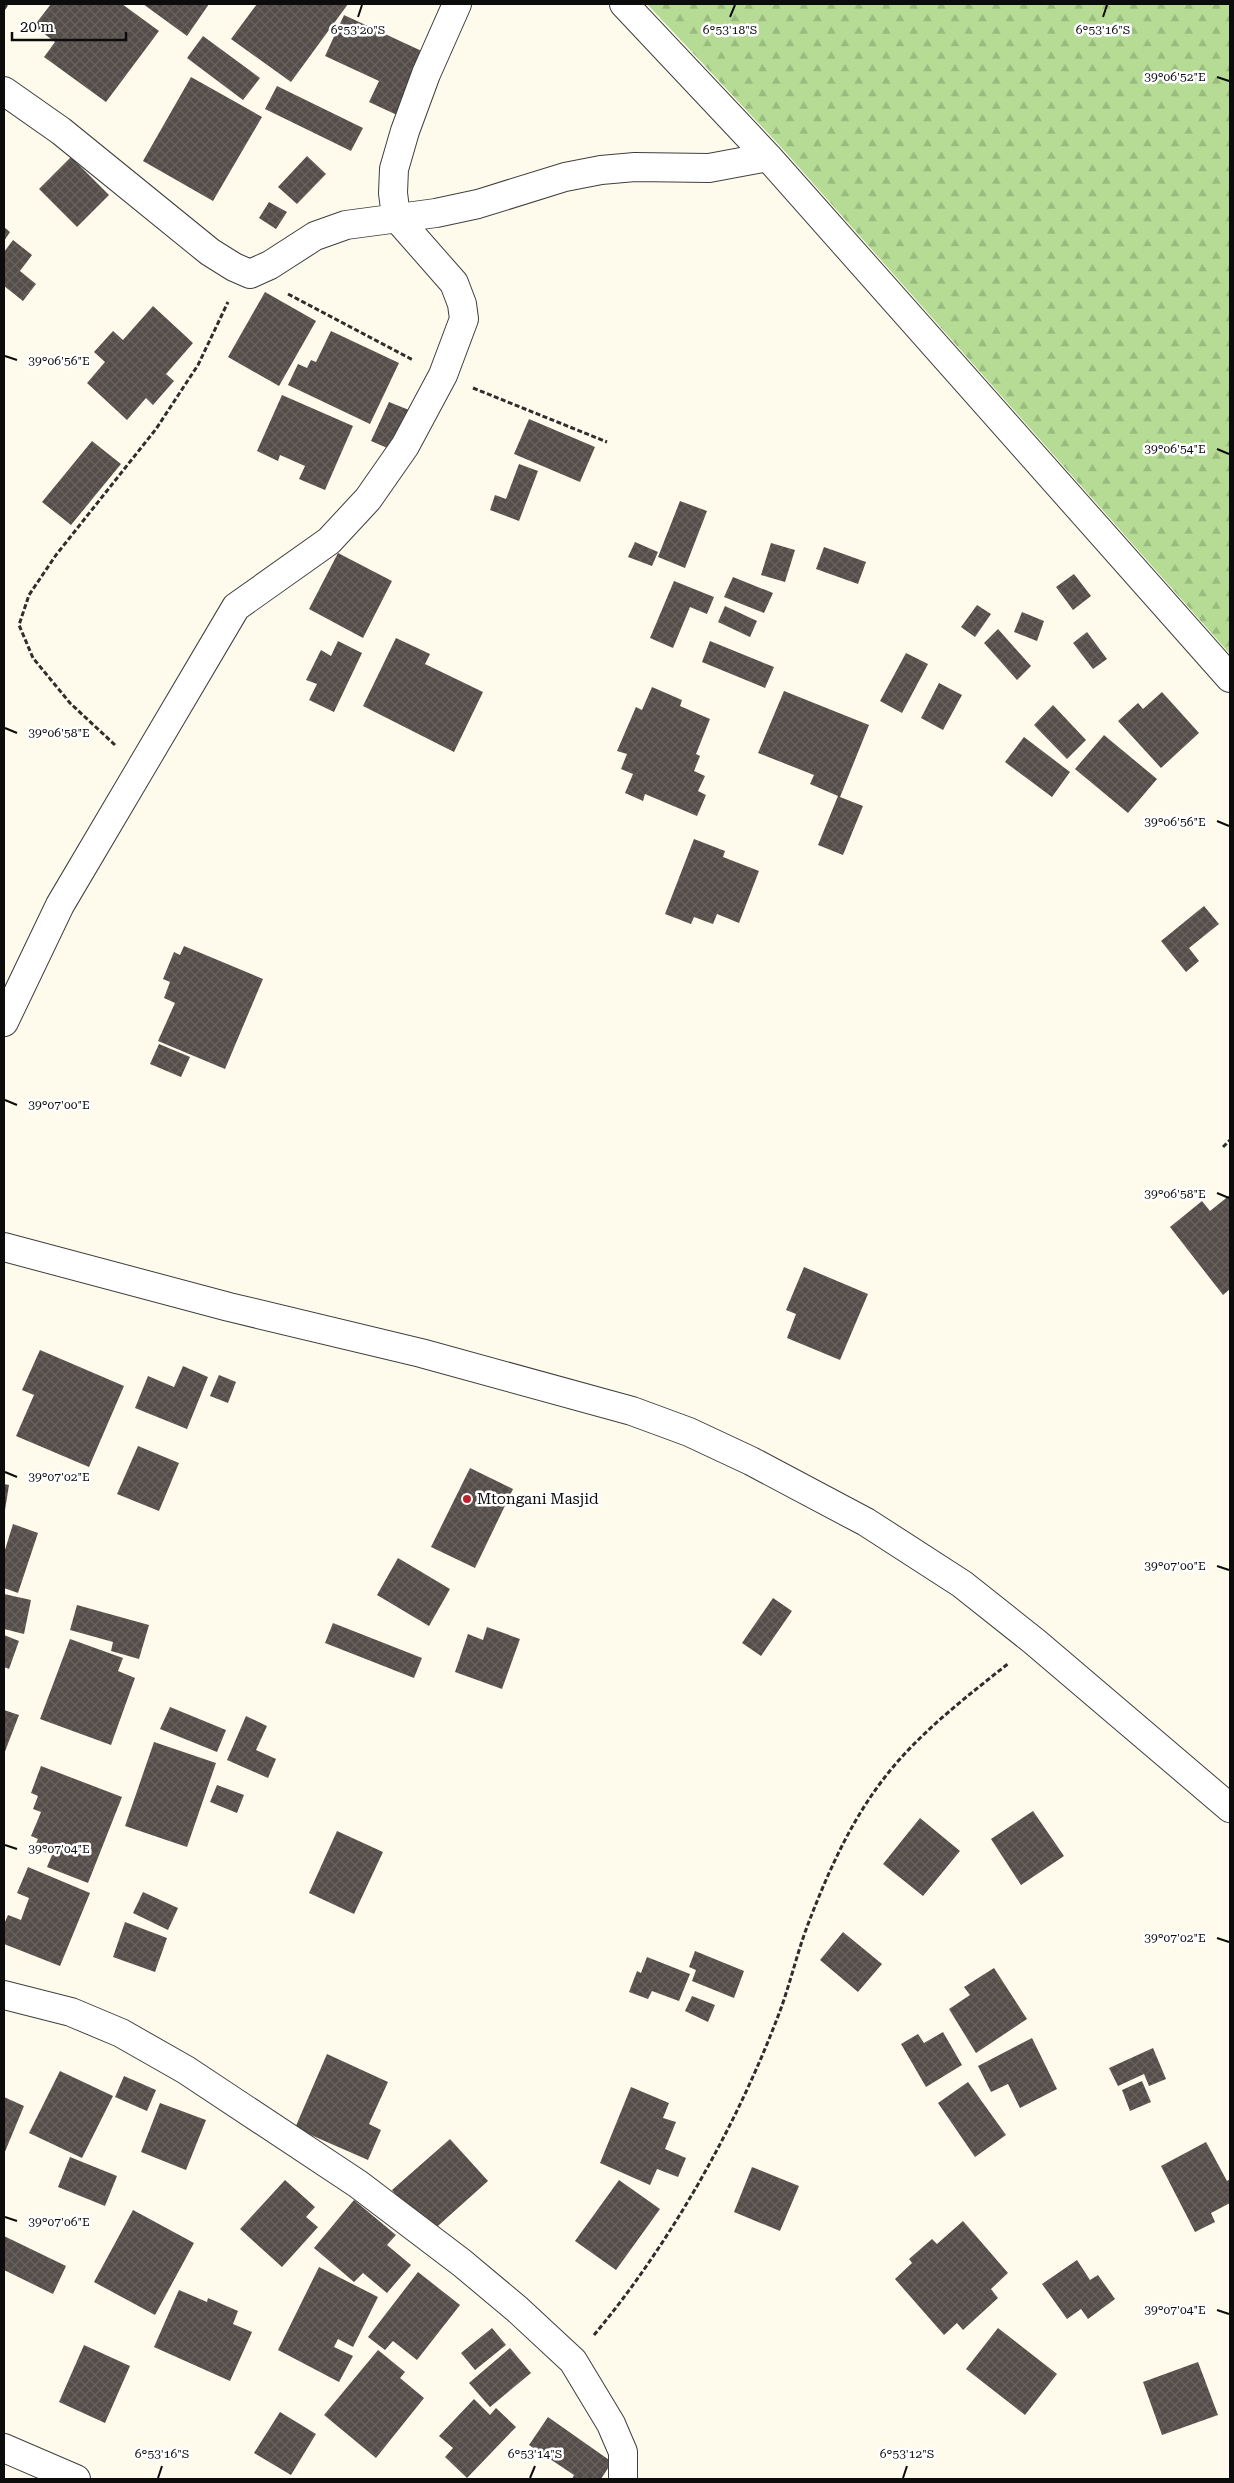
<svg xmlns="http://www.w3.org/2000/svg" width="1234" height="2483" font-family="'Roboto Serif',serif">
<style>
.forest{fill:url(#forest-firs)}
.building{fill:url(#building-cross-hatch)}
.lines{fill:none;stroke-linecap:round;stroke-linejoin:round}
.minor-casing{stroke:#3f3f3f;stroke-width:30}
.path{stroke:#2e2e2e;stroke-width:3;stroke-dasharray:5 2.5;stroke-linecap:butt}
.minor{stroke:#fff;stroke-width:28}
.ticks{fill:none;stroke:#0c0c0c;stroke-width:2}
.poi-dot{fill:#be222d;stroke:#fff;stroke-width:2}
.labels{text-anchor:middle;dominant-baseline:central;stroke-width:5;stroke-linejoin:round;paint-order:stroke}
.poi-label{font-size:15px;fill:#0c0c0c;stroke:#fff;text-anchor:start}
.ticks-label{font-size:12px;text-anchor:middle;fill:#0c0c0c;stroke:#fff;stroke-width:5;stroke-linejoin:round;paint-order:stroke}
</style>
<defs>
<pattern id="forest-firs" width="22" height="20" patternUnits="userSpaceOnUse" patternTransform="scale(1.25)"><rect width="22" height="20" fill="#b5db94"/><path d="M5 1l3.5 6h-7zM16 11l3.5 6h-7z" fill="#9abb7e"/></pattern>
<pattern id="building-cross-hatch" width="8" height="8" patternUnits="userSpaceOnUse" patternTransform="scale(1.25)"><rect width="8" height="8" fill="#554d49"/><path d="M0 0l8 8M0 8l8-8" fill="none" stroke="#68625f"/></pattern>
</defs>
<rect width="100%" height="100%" fill="#fffbec"/>
<path class="forest" d="M647 4H1230V654L780 146Z"/>
<path class="building" d="M51 4H122L159 31 106 102 44 57 55 42 34 26Z
M143 4H209L187 36Z
M257 4H348L291 82 231 39Z
M344 15 426 53 397 115 369 102 379 81 325 56Z
M203 36 260 78 243 100 187 58Z
M191 77 262 117 213 201 143 161Z
M277 86 363 128 351 151 265 109Z
M307 156 326 174 297 204 278 187Z
M71 157 109 195 77 227 39 189Z
M269 202 287 212 276 229 259 218Z
M4 227 10 232 4 241Z
M13 240 32 255 20 271 36 284 23 301 4 286V252Z
M265 292 316 321 279 386 228 357Z
M153 306 193 343 166 374 174 381 153 405 146 398 127 420 87 383 105 362 94 352 113 331 123 340Z
M331 331 399 363 370 424 288 385 298 364 307 368 311 360 316 362Z
M282 395 353 426 325 490 299 479 305 466 280 455 278 461 257 451Z
M389 402 409 410 392 450 371 441Z
M529 419 595 447 580 482 514 454Z
M92 441 121 464 71 525 42 502Z
M519 464 538 471 519 521 490 510 495 495 506 499Z
M680 501 707 511 685 568 658 557Z
M635 542 658 552 652 566 628 557Z
M771 543 795 550 785 582 761 575Z
M824 547 866 562 858 584 816 569Z
M338 553 392 581 363 638 309 609Z
M1074 574 1091 596 1073 610 1056 587Z
M733 577 773 593 764 613 724 597Z
M674 581 714 597 707 614 690 607 673 648 650 638Z
M977 605 991 614 975 637 961 627Z
M725 606 757 621 750 637 718 622Z
M1022 612 1044 621 1037 641 1014 632Z
M998 629 1031 666 1017 680 984 643Z
M1087 632 1107 659 1093 669 1073 643Z
M396 638 430 654 425 664 483 692 454 752 363 706Z
M338 641 362 653 334 712 309 700 317 684 306 680 321 650 331 656Z
M710 641 774 667 765 688 702 662Z
M906 653 928 664 902 713 880 701Z
M939 683 962 695 943 730 921 718Z
M652 687 682 700 680 706 710 719 696 754 700 756 694 771 705 776 698 791 706 795 697 816 645 794 643 801 625 793 633 774 621 769 627 754 617 751 636 707 642 710Z
M784 691 869 725 840 797 863 806 843 855 818 845 838 796 810 784 814 775 758 753Z
M1162 692 1199 733 1161 768 1118 721 1138 703 1143 709Z
M1053 705 1086 740 1067 759 1034 725Z
M1104 735 1157 779 1128 813 1075 769Z
M1024 737 1070 772 1052 797 1005 762Z
M694 839 725 851 723 857 759 871 739 923 717 914 713 924 694 917 691 924 665 914Z
M1204 906 1219 924 1189 948 1199 961 1186 972 1161 941Z
M184 946 263 979 225 1069 158 1041 175 1003 164 998 170 982 163 979 174 952 180 955Z
M159 1044 190 1057 181 1077 150 1064Z
M1230 1195V1289L1223 1295 1170 1227 1202 1201 1210 1211Z
M804 1267 868 1294 840 1360 787 1338 796 1314 786 1310Z
M40 1350 124 1386 89 1467 16 1436 34 1395 22 1390Z
M183 1366 208 1377 187 1429 135 1408 148 1376 174 1387Z
M219 1375 236 1382 228 1403 210 1396Z
M138 1446 179 1463 159 1511 117 1494Z
M470 1468 513 1489 475 1568 431 1547Z
M4 1484 9 1485 5 1510H4Z
M13 1524 38 1533 18 1593 4 1588V1553Z
M398 1558 450 1589 429 1626 377 1595Z
M4 1594 31 1600 24 1634 4 1629Z
M773 1598 792 1611 761 1656 742 1643Z
M77 1605 149 1625 139 1659 111 1651 113 1642 70 1630Z
M333 1623 422 1658 414 1678 325 1643Z
M487 1627 520 1639 502 1689 455 1672 468 1634 483 1640Z
M4 1635 19 1641 9 1669 4 1667Z
M70 1639 123 1658 118 1671 135 1678 111 1745 40 1719Z
M170 1707 226 1730 217 1752 160 1729Z
M4 1710 19 1715 4 1754Z
M246 1716 267 1726 256 1750 276 1759 268 1778 227 1760Z
M154 1742 216 1763 187 1847 125 1826Z
M41 1766 122 1797 88 1883 47 1867 52 1855 34 1848 38 1839 31 1836 41 1812 33 1809 38 1796 31 1793Z
M217 1785 244 1795 237 1813 210 1802Z
M1033 1811 1064 1856 1021 1885 991 1839Z
M920 1818 960 1851 923 1896 883 1864Z
M337 1831 383 1852 354 1914 309 1893Z
M28 1867 90 1893 60 1966 4 1944V1924L8 1915 21 1920 29 1898 17 1893Z
M143 1892 178 1908 168 1930 133 1913Z
M125 1922 167 1938 155 1972 113 1957Z
M843 1932 882 1964 858 1992 820 1960Z
M695 1951 744 1971 734 1998 692 1981 696 1970 689 1967Z
M647 1957 690 1974 679 2001 652 1991 648 1999 629 1992 637 1971 641 1973Z
M994 1968 1027 2019 976 2053 949 2009 970 1995 964 1987Z
M692 1996 715 2005 708 2022 685 2011Z
M943 2032 962 2065 926 2087 901 2044 918 2034 924 2043Z
M1032 2038 1057 2089 1020 2108 1008 2084 991 2092 978 2066Z
M1153 2048 1166 2079 1149 2086 1144 2074 1118 2086 1109 2068Z
M327 2054 388 2082 369 2124 381 2130 368 2160 295 2128Z
M60 2071 113 2096 82 2158 29 2133Z
M124 2076 156 2090 147 2111 115 2097Z
M1142 2081 1151 2102 1130 2111 1122 2090Z
M968 2082 1006 2135 975 2157 938 2103Z
M631 2087 669 2103 663 2118 676 2122 665 2149 686 2158 678 2177 657 2169 650 2185 600 2163Z
M4 2097 24 2106 4 2154Z
M160 2103 206 2120 186 2170 141 2152Z
M450 2139 488 2181 430 2233 392 2190Z
M1206 2142 1227 2181 1230 2179V2203L1211 2213 1215 2222 1195 2232 1161 2166Z
M70 2157 117 2176 105 2206 58 2187Z
M752 2167 799 2186 780 2231 734 2212Z
M285 2180 315 2207 306 2217 318 2227 282 2267 240 2229Z
M619 2180 660 2209 616 2270 575 2241Z
M354 2200 396 2235 387 2245 411 2265 387 2293 363 2273 354 2282 314 2248Z
M133 2210 194 2243 155 2315 94 2282Z
M963 2221 1008 2273 991 2289 998 2298 963 2330 957 2323 944 2335 895 2279 912 2263 909 2259 932 2239 937 2244Z
M4 2236 66 2266 53 2294 4 2270Z
M1077 2260 1090 2280 1098 2275 1115 2299 1088 2319 1081 2309 1067 2319 1042 2284Z
M319 2267 378 2297 353 2347 338 2339 334 2347 353 2356 339 2382 278 2350Z
M418 2272 460 2305 417 2360 393 2341 385 2350 368 2337Z
M179 2290 207 2302 208 2298 238 2311 233 2324 252 2332 230 2381 154 2347Z
M492 2328 506 2345 475 2370 461 2353Z
M998 2328 1057 2374 1025 2415 966 2369Z
M84 2345 130 2366 105 2423 59 2402Z
M510 2348 531 2373 490 2407 469 2383Z
M378 2350 405 2372 400 2378 424 2398 376 2458 324 2415Z
M1198 2362 1218 2415 1162 2435 1143 2382Z
M474 2399 490 2415 496 2408 516 2427 467 2478 445 2457 453 2448 439 2436Z
M280 2412 316 2434 291 2475 254 2453Z
M548 2417 612 2462 601 2479H572L574 2475 529 2445Z"/>
<g class="lines">
<defs>
<path id="minor" d="M624 4 768 157 1230 678
M4 91 61 131 210 252 234 267 250 274 270 265 315 236 346 225 436 213 478 204 565 177 601 170 635 167 709 168 768 157
M4 1022 60 905 236 607 329 541 368 499 405 446 443 375 464 319 462 304 454 283 396 217 393 193 394 169 405 131 426 74 457 4
M4 1247 229 1307 421 1353 632 1411 689 1432 751 1461 866 1522 962 1584 1035 1642 1230 1808
M4 1995 71 2012 121 2033 186 2070 358 2184 462 2263 517 2309 573 2361 611 2424 623 2452V2479
M4 2448 76 2479"/>
</defs>
<use href="#minor" class="minor-casing"/>
<path class="path" d="M4 9 7 4
M288 294 413 360
M473 388 607 442
M115 745 70 703 33 658 19 625 29 595 56 555 156 429 198 365 228 302
M1223 1147 1230 1140
M594 2335C671 2243 738 2123 780 2011 791 1981 798 1949 810 1919 829 1870 852 1819 885 1777 918 1734 966 1697 1009 1663"/>
<use href="#minor" class="minor"/>
</g>
<path class="ticks" d="M358 17 362 5M730 17 735 5M1103 17 1107 5M1217 77 1229 81M5 356 17 360M1217 449 1229 454M5 728 17 733M1217 821 1229 826M5 1100 17 1105M1217 1193 1229 1198M5 1472 17 1477M1217 1566 1229 1570M5 1845 17 1849M1217 1938 1229 1942M5 2217 17 2221M1217 2310 1229 2314M158 2478 162 2466M530 2478 535 2466M903 2478 907 2466"/>
<circle class="poi-dot" cx="467" cy="1499" r="5"/>
<g class="labels">
<g class="poi-label">
<text x="477" y="1499">Mtongani Masjid</text>
</g>
</g>
<g class="ticks-label">
<text x="358" y="34">6°53'20"S</text>
<text x="730" y="34">6°53'18"S</text>
<text x="1103" y="34">6°53'16"S</text>
<text x="1175" y="81">39°06'52"E</text>
<text x="59" y="365">39°06'56"E</text>
<text x="1175" y="453">39°06'54"E</text>
<text x="59" y="737">39°06'58"E</text>
<text x="1175" y="826">39°06'56"E</text>
<text x="59" y="1109">39°07'00"E</text>
<text x="1175" y="1198">39°06'58"E</text>
<text x="59" y="1481">39°07'02"E</text>
<text x="1175" y="1570">39°07'00"E</text>
<text x="59" y="1853">39°07'04"E</text>
<text x="1175" y="1942">39°07'02"E</text>
<text x="59" y="2226">39°07'06"E</text>
<text x="1175" y="2314">39°07'04"E</text>
<text x="162" y="2458">6°53'16"S</text>
<text x="535" y="2458">6°53'14"S</text>
<text x="907" y="2458">6°53'12"S</text>
</g>
<rect width="1234" height="2483" fill="none" stroke="#0c0c0c" stroke-width="10"/>
<path d="M12 32v8h114v-8" fill="none" stroke="#0c0c0c" stroke-width="2.5"/>
<text x="20" y="32" font-size="15" fill="#0c0c0c" stroke="#ffffff" stroke-width="4" paint-order="stroke">20 m</text>
</svg>
